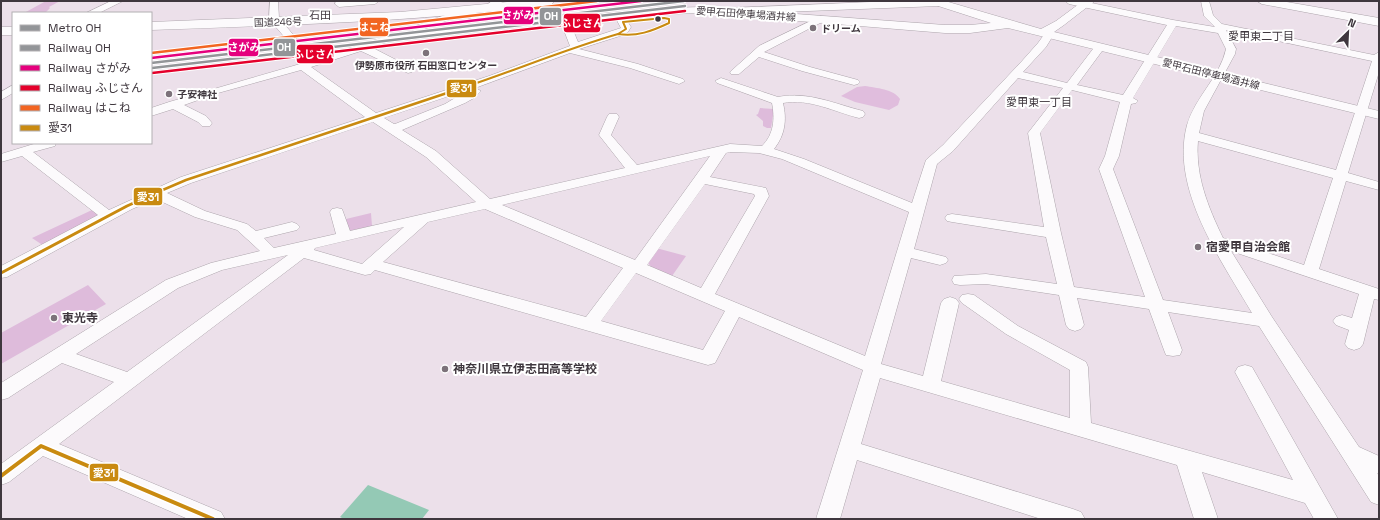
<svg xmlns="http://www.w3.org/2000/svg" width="1380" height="520" font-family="'Space Grotesk','Noto Sans JP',sans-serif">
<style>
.green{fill:#debbdb}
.forest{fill:#e0bddd}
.water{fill:#94c9b5}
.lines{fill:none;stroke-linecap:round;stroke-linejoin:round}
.minor-casing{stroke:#ada5ac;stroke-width:1}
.major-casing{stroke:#ada5ac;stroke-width:1}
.highway-casing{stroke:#ada5ac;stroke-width:1}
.minor{fill:#fcfafc;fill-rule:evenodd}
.major{fill:#fcfafc;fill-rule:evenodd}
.highway{fill:#fcfafc;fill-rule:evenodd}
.bus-1-far3-casing{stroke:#fff;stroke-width:4}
.bus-1-far2-casing{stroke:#fff;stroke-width:5}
.bus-1-far1-casing{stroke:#fff;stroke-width:6}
.bus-1-casing{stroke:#fff;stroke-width:7}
.bus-1-far3{stroke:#c98a10;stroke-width:2}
.bus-1-far2{stroke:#c98a10;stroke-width:2.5}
.bus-1-far1{stroke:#c98a10;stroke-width:3}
.bus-1{stroke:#c98a10;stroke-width:4}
.rail-1-casing{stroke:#fff;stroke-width:4.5}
.rail-2-casing{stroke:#fff;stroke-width:4.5}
.rail-3-casing{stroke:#fff;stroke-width:4.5}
.rail-4-casing{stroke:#fff;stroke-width:4.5}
.rail-1{stroke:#939598;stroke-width:2.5}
.rail-2{stroke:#e5007d;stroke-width:2.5}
.rail-3{stroke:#e4002b;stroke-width:2.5}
.rail-4{stroke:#f26522;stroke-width:2.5}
.metro-1-casing{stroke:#fff;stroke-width:4.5}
.metro-1{stroke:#939598;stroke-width:2.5}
.bus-dot{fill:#3f373e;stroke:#fff;stroke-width:1.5}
.poi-dot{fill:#7c727a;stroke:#fff;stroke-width:1.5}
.labels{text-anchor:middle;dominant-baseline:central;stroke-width:4;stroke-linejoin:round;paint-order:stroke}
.far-street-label{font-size:10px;fill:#3f373e;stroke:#fff}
.far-poi-label{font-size:10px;font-weight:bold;fill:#3f373e;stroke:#fff;text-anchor:start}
.far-neighbourhood-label{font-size:11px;fill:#3f373e;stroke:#fff}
.poi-label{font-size:12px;font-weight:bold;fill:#3f373e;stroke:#fff;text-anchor:start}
.line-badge{stroke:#fff;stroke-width:1.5}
.badge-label{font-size:11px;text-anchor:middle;font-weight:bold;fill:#fff}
</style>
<rect width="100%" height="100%" fill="#ece0ea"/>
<path class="green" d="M46 1H60L49 7 50 8 45 13H24Z
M760 108 774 109 771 128H767L763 126V121L756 115 758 114Z
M92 210 100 216 44 246 32 238Z
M371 213 372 226 348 231 346 219Z
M656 248 686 256 672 276 651 267 646 260Z
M88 285 106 304 1 364V333Z"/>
<path class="forest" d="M865 86C876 88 894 89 900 99L898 105 889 110 855 102 841 96 857 87Z"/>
<path class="water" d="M368 485 429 510 422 519H344L340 517Z"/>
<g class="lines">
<defs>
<path id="minor" d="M111 1H123L99 13H86Z
M270 1H278L279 18 296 38 309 61 387 36 532 19 537 22 532 25 388 42 371 47 412 68 413 70 412 72 408 73 361 51 311 67 376 113 489 76 570 46 560 20 565 17 568 18 578 42 621 28 614 15 616 13H622L631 27 628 32 623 35 579 49 638 64 683 79 685 81 679 84 630 68 570 53 475 88 481 91 474 98 465 103 402 130 436 151 490 199 625 168 599 135 607 117 609 114H617L619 117 611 135 637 165 730 144 762 146C774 134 775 119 772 103L717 83 715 81 721 78 778 97C808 91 835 104 863 111L865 114 863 117 859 118C835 112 809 98 783 103 787 120 785 135 774 149L804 159 912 203 926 160 943 145 1022 61 1038 43 1046 32H1052L1054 34 1046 47 1023 72 1067 83 1096 45 1100 44 1105 47 1077 85 1123 95 1167 25 1069 4 1065 1H1082L1173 20 1215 27 1204 16 1201 1H1209L1213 15 1222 24 1374 55 1379 52V72L1348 173 1379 182V190L1346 181 1319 269 1379 289V300L1374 299 1363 344 1360 348 1354 350 1348 348 1345 344 1349 330 1336 325 1333 321 1336 317 1342 315 1352 318 1359 294 1231 251 1272 317 1359 447 1379 456V474L1377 473 1379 476V505L1371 502 1259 326 1168 312 1182 350 1180 355 1173 356 1166 355 1164 350 1149 309 1077 298 1084 325 1081 329 1075 331 1069 329 1066 325 1059 295 986 284 960 285 954 284 952 280 954 276 986 274 1057 284 1046 237 952 222 947 221 945 218 947 215 952 214 1044 227 1028 133 1063 88 1018 78 953 151 937 164 914 249 946 257 948 260 946 263 940 265 911 258 881 364 923 376 941 303 944 299 950 297 956 299 959 303 941 381 1070 418V370L1006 334 962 303 959 299 962 295 968 294 974 295 1018 326 1086 362 1088 367 1091 423 1293 480 1235 372 1238 367 1245 365 1252 367 1338 519H1314L1305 503 1202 472 1218 519H1194L1177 465 880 378 861 444 1073 509 1081 512 1085 519H1041L857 460 840 519H816L863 370 739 317 715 363 708 365 375 270 371 274 365 275 304 258 59 444 221 512 225 519H188L43 456 9 482 1 485V464L114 382 62 363 8 398 1 400V383L166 280 211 263 260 251 237 230 195 217 156 199 132 209 7 277 1 278V266L98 215 22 156 1 162V154L37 143H56L55 146 33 152 109 210 181 177 365 117 301 70 218 93 184 105 206 116 212 123 210 126H202L198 122 173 109 151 116V108L169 102 300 64 287 40 269 19ZM1176 26 1218 33 1226 49C1220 77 1195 97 1187 125 1170 189 1221 260 1252 313L1163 300 1113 169 1119 156 1131 104 1136 103 1138 101 1133 98ZM1226 30 1372 61 1336 170 1199 133 1204 111 1235 54 1236 49ZM470 89 445 104 395 124H394L384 118ZM1072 90 1120 102 1105 156 1099 169 1145 297 1074 287 1061 233 1040 133ZM373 122 426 157 476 202 350 231 342 209 337 208 332 209 330 212 336 234 274 248 264 238 297 230 300 227 297 224 292 222 256 231 247 224 205 211 167 193 191 183ZM1198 141 1333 178 1304 265 1223 238C1208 207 1195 175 1198 141ZM730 152 759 153 782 159 909 212 865 356 715 294 769 196 766 188 710 177 726 153ZM710 156 635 260 502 205ZM705 184 754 194 755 196 701 288 647 265ZM485 209 623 268 586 317 383 262 428 222ZM404 227 362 264 314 250 315 248ZM288 255 127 372 76 354 178 288 222 270ZM636 273 725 311 703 350 601 321Z
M336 1H379L375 4 339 7 335 4Z
M492 1H505L497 5 496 10H490L488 4Z
M894 1H942L943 3 939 6 730 14 725 11 730 8Z
M461 9 466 12 464 14 419 31 416 32 411 29 413 27Z
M821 16 826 19 824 21 764 52 810 67 858 80 860 82 858 84 854 85 802 71 759 57 739 74H731L730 72 759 46Z
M13 85V93L1 100V92Z"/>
<path id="major" d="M928 1H945L1041 29 1056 21 1083 1H1095L1064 25 1054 32 1379 111V119L1008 28 970 33H945L702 13 666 14 540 27 511 19H472L457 14 455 12 457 10 461 9 473 13H511L540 19 666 8 702 7 945 25H970L991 23 929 3Z
M1257 1H1281L1379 18V26L1262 4Z"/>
<path id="highway" d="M519 1H554L552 4 548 5C416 22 284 25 151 30V22L400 12Z
M1 27H13V35H1Z"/>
</defs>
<use href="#minor" class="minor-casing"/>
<use href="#major" class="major-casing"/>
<use href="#highway" class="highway-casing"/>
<use href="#minor" class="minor"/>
<use href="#major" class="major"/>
<use href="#highway" class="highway"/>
<defs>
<path id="bus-1-far3" d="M664 18 669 19V23C652 31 637 37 618 34L626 29 623 22Z
M465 87C516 70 566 49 618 34"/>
<path id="bus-1-far2" d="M144 198 186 180 468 86"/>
<path id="bus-1-far1" d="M1 273 127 206 147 197"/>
<path id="bus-1" d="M1 476 41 446 213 519"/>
</defs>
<use href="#bus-1-far3" class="bus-1-far3-casing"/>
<use href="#bus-1-far2" class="bus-1-far2-casing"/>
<use href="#bus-1-far1" class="bus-1-far1-casing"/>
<use href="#bus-1" class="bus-1-casing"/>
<use href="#bus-1-far3" class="bus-1-far3"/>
<use href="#bus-1-far2" class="bus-1-far2"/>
<use href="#bus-1-far1" class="bus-1-far1"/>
<use href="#bus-1" class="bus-1"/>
<defs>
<path id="rail-1" d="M152 68 685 6"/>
<path id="rail-2" d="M151 58 641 1"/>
<path id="rail-3" d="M152 73 685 11"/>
<path id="rail-4" d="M151 53 597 1"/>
</defs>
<use href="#rail-1" class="rail-1-casing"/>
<use href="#rail-2" class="rail-2-casing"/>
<use href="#rail-3" class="rail-3-casing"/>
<use href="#rail-4" class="rail-4-casing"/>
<use href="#rail-1" class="rail-1"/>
<use href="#rail-2" class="rail-2"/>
<use href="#rail-3" class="rail-3"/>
<use href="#rail-4" class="rail-4"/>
<defs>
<path id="metro-1" d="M151 63 684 1"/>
</defs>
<use href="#metro-1" class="metro-1-casing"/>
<use href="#metro-1" class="metro-1"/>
</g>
<circle class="bus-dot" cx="658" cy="19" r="3.5"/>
<g class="poi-dot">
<circle cx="813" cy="28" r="4"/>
<circle cx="426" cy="53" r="4"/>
<circle cx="169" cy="94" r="4"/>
<circle cx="1198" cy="247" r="4"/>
<circle cx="54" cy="318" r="4"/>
<circle cx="445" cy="369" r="4"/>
</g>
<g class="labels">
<g class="far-street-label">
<text transform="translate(746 14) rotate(4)">愛甲石田停車場酒井線</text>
<text transform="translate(278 22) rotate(-2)">国道246号</text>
<text transform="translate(1211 74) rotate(14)">愛甲石田停車場酒井線</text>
</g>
<g class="far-poi-label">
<text x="821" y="28">ドリーム</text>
<text x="426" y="65" text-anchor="middle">伊勢原市役所 石田窓口センター</text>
<text x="177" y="94">子安神社</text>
</g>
<g class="far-neighbourhood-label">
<text x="320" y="15">石田</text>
<text x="1261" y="36">愛甲東二丁目</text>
<text x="1039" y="102">愛甲東一丁目</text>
</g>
<g class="poi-label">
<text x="1206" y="247">宿愛甲自治会館</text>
<text x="62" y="318">東光寺</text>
<text x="453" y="369">神奈川県立伊志田高等学校</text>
</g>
</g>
<g class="line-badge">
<rect x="503" y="6" width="31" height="19" rx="4" fill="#e5007d"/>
<rect x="539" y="7" width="23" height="19" rx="4" fill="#939598"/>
<rect x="563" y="13" width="38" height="20" rx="4" fill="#e4002b"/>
<rect x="359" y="17" width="30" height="20" rx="4" fill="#f26522"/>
<rect x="228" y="38" width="31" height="19" rx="4" fill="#e5007d"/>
<rect x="273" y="38" width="23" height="19" rx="4" fill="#939598"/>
<rect x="296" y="44" width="38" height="20" rx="4" fill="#e4002b"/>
<rect x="446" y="79" width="31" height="19" rx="4" fill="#c98a10"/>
<rect x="133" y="187" width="30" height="19" rx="4" fill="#c98a10"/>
<rect x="89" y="463" width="30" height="19" rx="4" fill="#c98a10"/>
</g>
<g class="badge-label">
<text x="518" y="19">さがみ</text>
<text x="551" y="20">OH</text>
<text x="582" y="27">ふじさん</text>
<text x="374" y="31">はこね</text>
<text x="244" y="51">さがみ</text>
<text x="284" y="51">OH</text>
<text x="315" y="58">ふじさん</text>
<text x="461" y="92">愛31</text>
<text x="148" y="201">愛31</text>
<text x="104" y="477">愛31</text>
</g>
<rect width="1380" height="520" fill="none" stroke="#3f373e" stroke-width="4"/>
<rect x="12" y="12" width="140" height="132" fill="#ffffff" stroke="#b2afb2"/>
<rect x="20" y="25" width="20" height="6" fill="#939598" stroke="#b2afb2"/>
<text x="48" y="32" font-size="12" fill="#3f373e">Metro OH</text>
<rect x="20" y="45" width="20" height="6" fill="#939598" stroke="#b2afb2"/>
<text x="48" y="52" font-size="12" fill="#3f373e">Railway OH</text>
<rect x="20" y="65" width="20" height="6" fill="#e5007d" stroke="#b2afb2"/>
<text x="48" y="72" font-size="12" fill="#3f373e">Railway さがみ</text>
<rect x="20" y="85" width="20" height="6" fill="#e4002b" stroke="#b2afb2"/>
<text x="48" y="92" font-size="12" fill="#3f373e">Railway ふじさん</text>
<rect x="20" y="105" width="20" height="6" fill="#f26522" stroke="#b2afb2"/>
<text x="48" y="112" font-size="12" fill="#3f373e">Railway はこね</text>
<rect x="20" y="125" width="20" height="6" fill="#c98a10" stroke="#b2afb2"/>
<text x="48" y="132" font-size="12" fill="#3f373e">愛31</text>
<g transform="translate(1348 32) rotate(24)" stroke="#ffffff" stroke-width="3" paint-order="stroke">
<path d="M0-3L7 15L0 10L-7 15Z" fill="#3f373e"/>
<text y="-6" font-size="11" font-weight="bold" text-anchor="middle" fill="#3f373e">N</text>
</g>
</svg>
